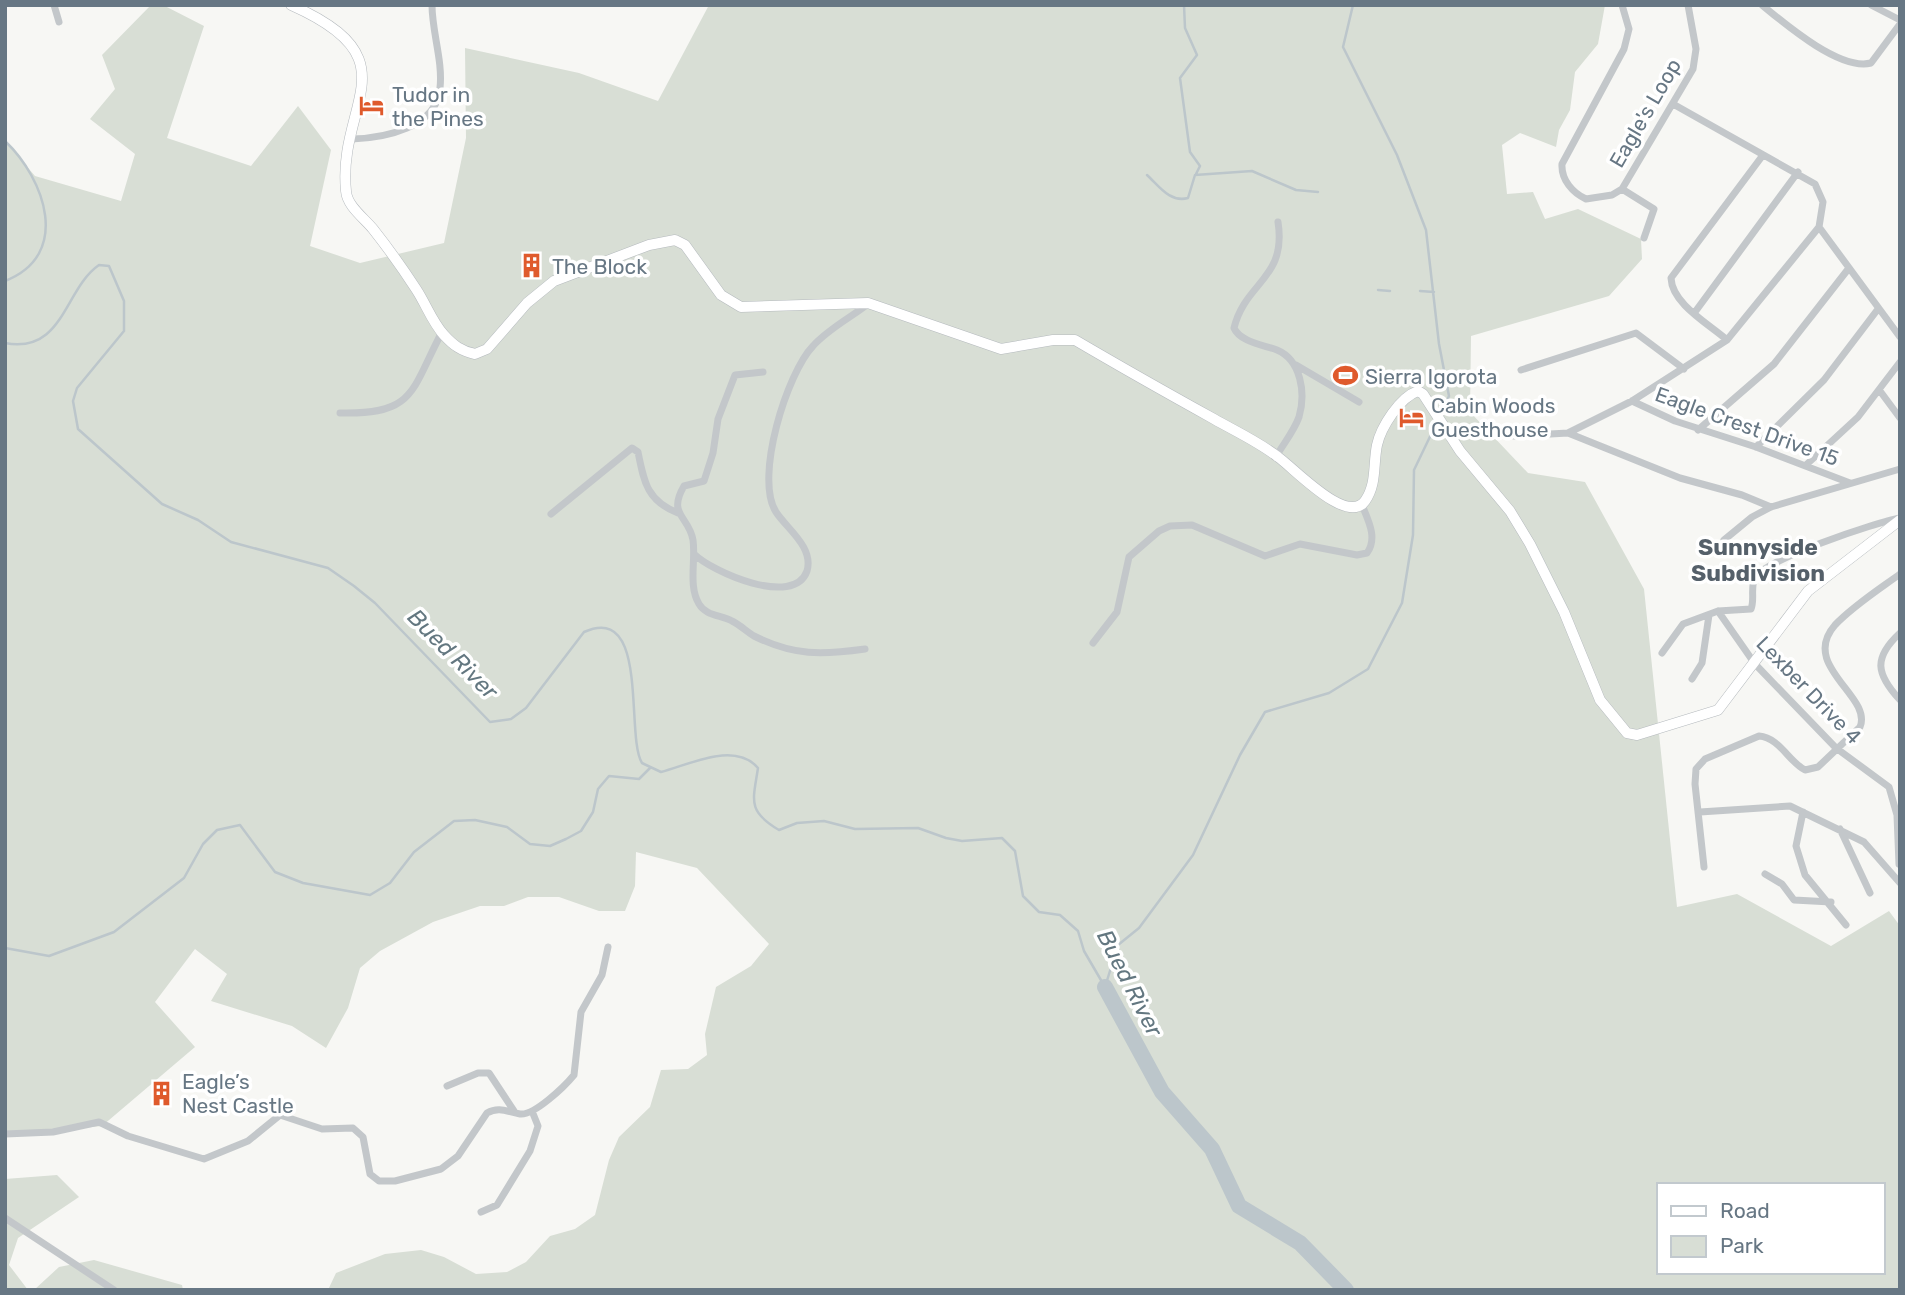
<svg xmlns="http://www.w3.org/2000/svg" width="1905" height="1295" font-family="Rubik,sans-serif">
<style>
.green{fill:#d8ded5;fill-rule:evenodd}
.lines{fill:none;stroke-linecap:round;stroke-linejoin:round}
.stream{stroke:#bcc6cb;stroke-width:2.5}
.river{stroke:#bcc6cb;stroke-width:16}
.secondary-casing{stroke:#b5babe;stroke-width:11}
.minor{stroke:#c3c7ca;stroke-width:7}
.secondary{stroke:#fff;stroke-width:10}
.labels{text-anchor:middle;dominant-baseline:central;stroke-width:7;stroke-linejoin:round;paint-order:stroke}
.poi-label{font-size:21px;fill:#677784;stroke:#fff;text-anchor:start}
.street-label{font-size:21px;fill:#677784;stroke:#fff}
.neighbourhood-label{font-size:23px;font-weight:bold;fill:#55606a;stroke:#fff}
.water-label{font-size:23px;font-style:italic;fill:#637780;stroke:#fff}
</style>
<rect width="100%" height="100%" fill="#f7f7f4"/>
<path class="green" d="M151 5H163L204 26 167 138 251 166 298 106 331 150 310 246 360 263 444 243 466 138 465 48 579 73 658 101 709 5H1605L1598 44 1575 72 1570 110 1559 130 1556 147 1520 133 1502 145 1507 194 1533 192 1545 219 1578 209 1641 239 1642 259 1609 296 1471 336 1470 412 1528 473 1585 482 1644 589 1677 907 1737 894 1831 946 1889 911 1900 926V1290H328L336 1273 385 1254 421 1250 444 1257 476 1274 507 1272 526 1262 550 1236 575 1229 595 1215 609 1160 619 1137 650 1107 661 1070 688 1069 707 1055 705 1034 716 987 751 966 769 944 697 868 636 852 635 886 625 911H599L559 897H528L504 906H480L433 922 380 951 360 968 348 1008 326 1048 292 1026 211 1001 227 974 195 949 155 1002 195 1047 102 1126 5 1136V141L35 176 121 201 135 154 90 119 115 89 102 55ZM1658 1185H1882V1272H1658Z
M57 1175 79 1197 18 1238 9 1265 28 1290H5V1179Z
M94 1260 182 1285 183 1290H34L59 1267Z"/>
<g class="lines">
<path class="stream" d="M1184 5 1185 28 1197 55 1180 78 1190 152 1200 166 1196 174
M1353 5 1343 47 1397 155 1426 230 1439 344 1449 396 1440 416
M5 141C45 179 72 255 5 281
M1147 175C1159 186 1170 203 1188 198L1195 175 1252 171 1296 190 1318 192
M1378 290 1390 291
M1420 291 1434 292
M5 343C64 354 64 289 99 265L109 266 124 301V331L77 388 73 401 78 429 162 504 198 520 231 542 328 568 354 586 375 603 490 722 511 719 526 708 584 632C650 602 625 736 642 763L661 772C691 764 735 741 758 768 753 801 747 811 779 830L797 823 824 821 855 829 918 828 946 838 962 841 1002 838 1015 851 1023 896 1039 912 1060 915 1078 931 1084 951 1105 987
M5 948 49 956 114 932 184 878 203 844 217 830 240 825 275 872 303 883 370 895 390 883 414 852 454 821 475 820 507 827 530 844 550 846 566 839 581 831 593 812 598 789 609 776 639 779 650 768
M1105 987 1118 945 1139 928 1193 855 1240 755 1265 712 1329 693 1368 669 1402 603 1413 535 1414 470 1437 422"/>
<path class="river" d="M1105 987 1162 1092 1212 1149 1239 1206 1300 1243 1346 1290"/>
<defs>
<path id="secondary" d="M291 5C415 60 337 103 346 191 347 206 364 218 373 229 388 248 403 269 416 289 426 304 432 322 444 335 453 345 461 351 475 354L487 349 527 303 554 281 649 245 675 240 685 245 721 295 741 307 868 303 1001 349 1053 340H1075C1121 367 1167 393 1214 419 1235 431 1259 442 1278 457 1294 468 1347 526 1365 501 1377 484 1373 464 1377 445 1381 427 1400 397 1418 391L1423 394 1460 451 1510 511 1530 544 1564 612 1600 700 1627 733 1637 735 1718 710 1808 591 1900 520"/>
</defs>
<use href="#secondary" class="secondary-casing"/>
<path class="minor" d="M54 5 59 22
M1622 5 1629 29 1624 49 1562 164C1561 180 1573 193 1586 199L1612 195 1622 189 1693 69 1696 49 1688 5
M1762 5C1785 24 1840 71 1871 63L1900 24
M1871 5 1900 20
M1673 104 1815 184 1823 202 1819 227 1900 337
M352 139C384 138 437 128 440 88 443 61 432 32 432 5
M1622 189 1654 209 1644 238
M1695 312 1798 172
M1727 340C1709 324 1672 304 1671 278L1763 155
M1296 365 1359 402
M1521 370 1636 333 1684 369
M763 372 735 375 718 419 713 453 704 481 684 486C667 515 689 516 693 540 696 560 688 586 699 604 706 616 721 615 732 621 740 625 746 631 754 636 794 656 822 655 865 649
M1880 391 1900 418
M1632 401 1675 421 1756 447 1850 483
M340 413C416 415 411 390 442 332
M1698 430 1774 364 1849 268
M1568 433 1632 401 1727 340 1819 227
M1514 436 1568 433 1680 478 1742 495 1771 507
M1756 447 1824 380 1878 309
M1277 455C1284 443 1294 431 1299 417 1306 393 1301 360 1277 350 1264 345 1240 342 1234 328 1245 282 1287 279 1278 222
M1806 465 1858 417 1900 362
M551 514 632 448 638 452C644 482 647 501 678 513
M1724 540 1752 517 1771 507 1900 469
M694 554C712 572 794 608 807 571 814 547 787 529 776 512 754 478 787 373 813 346 828 329 850 318 868 304
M1718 611 1755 664 1836 748 1889 787 1897 815 1899 864
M1900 633C1873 658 1876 674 1900 700
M1093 643 1117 612 1129 557 1159 531 1170 526 1192 525 1265 556 1300 544 1357 555 1367 553C1378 538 1368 520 1362 505
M1662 653 1683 624 1718 611 1751 609C1755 600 1750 587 1755 578 1763 560 1877 522 1900 518
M1692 679 1702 663 1709 615
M1700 812 1790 806 1864 842 1900 883
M1803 812 1796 846 1805 875 1846 925
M1840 829 1870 893
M1704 867 1695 784 1696 769 1705 759 1759 736C1780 738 1788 761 1805 770L1818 767 1860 727C1873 696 1799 666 1835 625 1853 606 1878 590 1900 574
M1765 874 1782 884 1794 900 1831 902
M447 1086 478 1073H489L514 1111
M5 1134 53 1132 99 1122 128 1136 204 1159 248 1141 280 1115 322 1129 353 1128 363 1137 370 1174 379 1181H395L441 1169 458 1156 487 1113C499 1106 508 1112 520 1114 534 1116 565 1086 574 1075L581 1012 602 975 608 947
M481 1212 497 1205 530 1151 538 1126 532 1111
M5 1218 114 1290"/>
<use href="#secondary" class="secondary"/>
</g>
<defs>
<symbol id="hotel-bare" viewBox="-9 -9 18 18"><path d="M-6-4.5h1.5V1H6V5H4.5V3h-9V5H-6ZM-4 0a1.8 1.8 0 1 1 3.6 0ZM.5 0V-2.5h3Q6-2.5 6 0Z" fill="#df5a2c" stroke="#fff" stroke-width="2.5" paint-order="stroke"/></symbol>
<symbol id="building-bare" viewBox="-9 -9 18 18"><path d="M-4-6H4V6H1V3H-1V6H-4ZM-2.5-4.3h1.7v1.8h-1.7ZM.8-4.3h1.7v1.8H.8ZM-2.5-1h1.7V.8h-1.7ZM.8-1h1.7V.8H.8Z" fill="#df5a2c" stroke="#fff" stroke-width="2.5" paint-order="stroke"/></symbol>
<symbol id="stadium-bare" viewBox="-9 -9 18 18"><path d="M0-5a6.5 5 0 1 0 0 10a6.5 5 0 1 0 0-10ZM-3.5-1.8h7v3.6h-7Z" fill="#df5a2c" stroke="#fff" stroke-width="2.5" paint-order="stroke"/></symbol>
</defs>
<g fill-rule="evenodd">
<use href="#hotel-bare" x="354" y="88" width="35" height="35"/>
<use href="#building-bare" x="514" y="248" width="35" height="35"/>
<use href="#stadium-bare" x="1328" y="358" width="35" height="35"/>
<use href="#hotel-bare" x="1394" y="400" width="35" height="35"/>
<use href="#building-bare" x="144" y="1076" width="35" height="35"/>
</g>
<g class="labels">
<g class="poi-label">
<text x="392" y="94">Tudor in<tspan x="392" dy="24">the Pines</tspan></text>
<text x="552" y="266">The Block</text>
<text x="1365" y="376">Sierra Igorota</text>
<text x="1431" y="405">Cabin Woods<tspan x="1431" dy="24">Guesthouse</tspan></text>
<text x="182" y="1081">Eagle’s<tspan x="182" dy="24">Nest Castle</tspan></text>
</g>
<g class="street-label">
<text transform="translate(1645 113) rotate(-60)">Eagle's Loop</text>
<text transform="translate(1747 426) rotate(20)">Eagle Crest Drive 15</text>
<text transform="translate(1809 690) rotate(46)">Lexber Drive 4</text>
</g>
<g class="neighbourhood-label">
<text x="1758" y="547">Sunnyside<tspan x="1758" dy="26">Subdivision</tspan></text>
</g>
<g class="water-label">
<text transform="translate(453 654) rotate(45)">Bued River</text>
<text transform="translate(1130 983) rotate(63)">Bued River</text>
</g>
</g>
<rect width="1905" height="1295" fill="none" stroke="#677784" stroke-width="14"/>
<rect x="1657" y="1183" width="228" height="91" fill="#ffffff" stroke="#c2c9ce" stroke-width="2"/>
<rect x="1671" y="1206" width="35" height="10" fill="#ffffff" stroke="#c2c9ce" stroke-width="2"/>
<text x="1720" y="1218" font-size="21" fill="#677784">Road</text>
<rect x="1671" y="1236" width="35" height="21" fill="#d8ded5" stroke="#c2c9ce" stroke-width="2"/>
<text x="1720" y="1253" font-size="21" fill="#677784">Park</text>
</svg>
